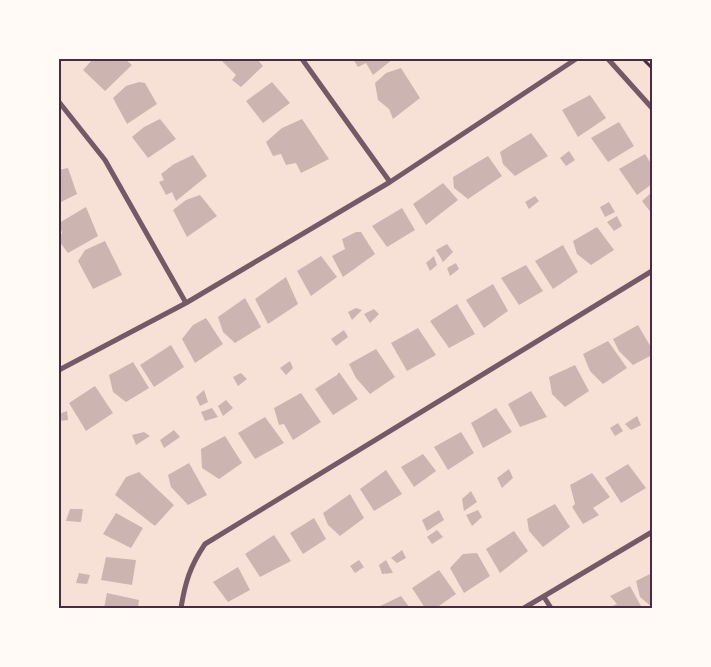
<svg xmlns="http://www.w3.org/2000/svg" width="711" height="667" font-family="Commissioner,sans-serif">
<style>
.building{fill:#ccb4b1}
.lines{fill:none;stroke-linecap:round;stroke-linejoin:round}
.path{stroke:#4a2c40;stroke-width:3}
.minor{stroke:#755966;stroke-width:5}
.neatline{fill:none;stroke:#4a2c40;stroke-width:2}
</style>
<rect width="100%" height="100%" fill="#f7e1d7"/>
<path class="building" d="M93 59H125L132 65 105 91 83 70Z
M220 59H257L263 66 241 87 232 80 236 75Z
M353 59H393L373 75 366 63 358 67Z
M401 68 420 98 393 119 389 109 378 100 375 83 386 73Z
M139 82 145 83 157 104 127 124 113 98 126 86Z
M272 82 290 103 263 123 246 101Z
M590 95 606 118 578 137 562 110Z
M160 119 176 139 148 158 132 137 144 127Z
M302 119 329 159 301 173 296 163 286 165 281 154 273 156 266 142 282 128Z
M619 122 634 146 608 162 591 138Z
M531 133 548 156 515 176 503 164 500 152Z
M569 151 575 160 566 166 560 158Z
M645 154 652 165V184L637 195 619 169Z
M193 155 207 176 176 201 172 192 166 195 159 182 164 180 161 174 174 164Z
M488 156 502 176 468 199 454 188 453 177Z
M68 168 77 194 59 203V170Z
M443 183 458 200 426 225 413 204Z
M652 192V214L642 201Z
M200 195 217 216 187 237 173 210 186 200Z
M535 196 539 201 529 209 525 202Z
M609 202 615 212 605 217 600 207Z
M86 207 98 236 68 253 59 241V237L62 233 59 223Z
M402 208 415 230 387 247 372 226Z
M617 216 622 226 614 231 607 222Z
M597 227 614 250 591 265 577 254 573 241Z
M356 232H361L375 254 343 277 332 256 345 249 342 239Z
M105 241 122 275 93 289 78 261 85 250Z
M447 244 453 252 443 262 436 250Z
M563 245 578 272 553 289 535 261Z
M321 256 337 277 311 296 297 271Z
M434 256 437 265 430 271 426 263Z
M456 263 459 269 450 276 447 268Z
M526 265 543 291 519 305 501 278Z
M286 277 298 304 268 324 255 299Z
M493 284 508 311 484 328 466 300Z
M245 298 261 327 235 343 223 332 218 317Z
M457 304 475 334 449 348 430 321Z
M356 308 362 310 352 320 348 312Z
M374 309 379 314 370 323 364 314Z
M206 318 223 344 195 363 182 339 193 325Z
M638 325 652 349V355L633 365 619 351 613 339Z
M418 328 436 355 407 371 391 343Z
M344 330 348 337 336 346 331 339Z
M608 341 627 368 603 384 590 371 583 354Z
M171 345 184 367 154 387 140 365Z
M376 349 395 377 370 394 356 378 349 364Z
M290 361 293 368 286 375 280 368Z
M133 362 149 388 126 402 113 392 109 375Z
M575 365 589 391 565 407 552 394 549 377Z
M339 372 358 399 333 415 315 389 337 375Z
M241 373 247 379 238 386 233 377Z
M95 386 113 413 86 431 69 403Z
M204 390 208 402 200 406 196 397Z
M531 391 547 417 520 427 508 404Z
M301 393 321 422 293 440 284 424 279 425 274 408Z
M226 400 233 408 223 416 218 406Z
M212 408 218 417 205 421 201 412Z
M496 408 512 432 483 448 471 423Z
M67 411 68 420 59 421V414Z
M637 416 641 425 631 430 625 424Z
M265 417 284 443 255 459 238 433Z
M618 423 623 431 615 436 610 428Z
M174 430 180 437 164 448 160 440Z
M144 432 150 436 136 445 132 435Z
M461 432 474 453 448 470 434 447Z
M225 436 242 463 219 479 202 468 201 449Z
M423 454 436 471 414 487 401 467Z
M189 463 207 495 188 505 171 487 168 475Z
M628 464 646 488 621 503 605 478Z
M509 469 513 478 502 488 497 478Z
M386 470 402 494 374 511 360 489Z
M139 472 174 505 155 526 115 495 126 477Z
M592 473 610 497 593 508 599 515 583 524 572 507 575 504 570 485Z
M471 491 477 502 464 511 462 499Z
M350 494 364 518 340 536 328 525 323 513Z
M555 504 570 527 543 547 529 531 527 519Z
M70 509H83L81 522 66 521Z
M439 510 444 520 427 531 422 520Z
M478 510 482 517 472 526 466 515Z
M116 513 143 528 131 548 103 534Z
M314 518 326 539 303 554 290 533Z
M437 530 443 537 432 544 427 537Z
M514 531 528 551 500 573 486 549Z
M274 535 291 561 260 577 245 554Z
M402 550 406 558 397 563 391 558Z
M477 553 490 576 464 593 450 568 463 554Z
M106 557 136 560 132 585 101 580Z
M359 560 364 567 355 573 350 566Z
M386 560 393 573 382 574 379 565Z
M238 567 250 590 228 602 213 582Z
M439 570 456 594 436 608H425L412 588Z
M79 573 90 575 87 584 76 583Z
M652 573V607L640 597 636 581Z
M630 586 642 608H608L617 604 610 596Z
M107 593 139 600 138 608H104Z
M401 596 410 608H376Z"/>
<g class="lines">
<path class="path" d="M643 59 652 68"/>
<path class="minor" d="M302 59 390 182
M608 59 652 108
M59 102 105 160 186 303
M59 370 186 303 390 182 576 59
M544 597 551 608
M181 608C185 583 190 566 205 544L652 271
M524 608 652 532"/>
</g>
<rect width="711" height="667" fill="none" stroke="#fffaf5" stroke-width="120"/>
<rect x="60" y="60" width="591" height="547" class="neatline"/>
</svg>
